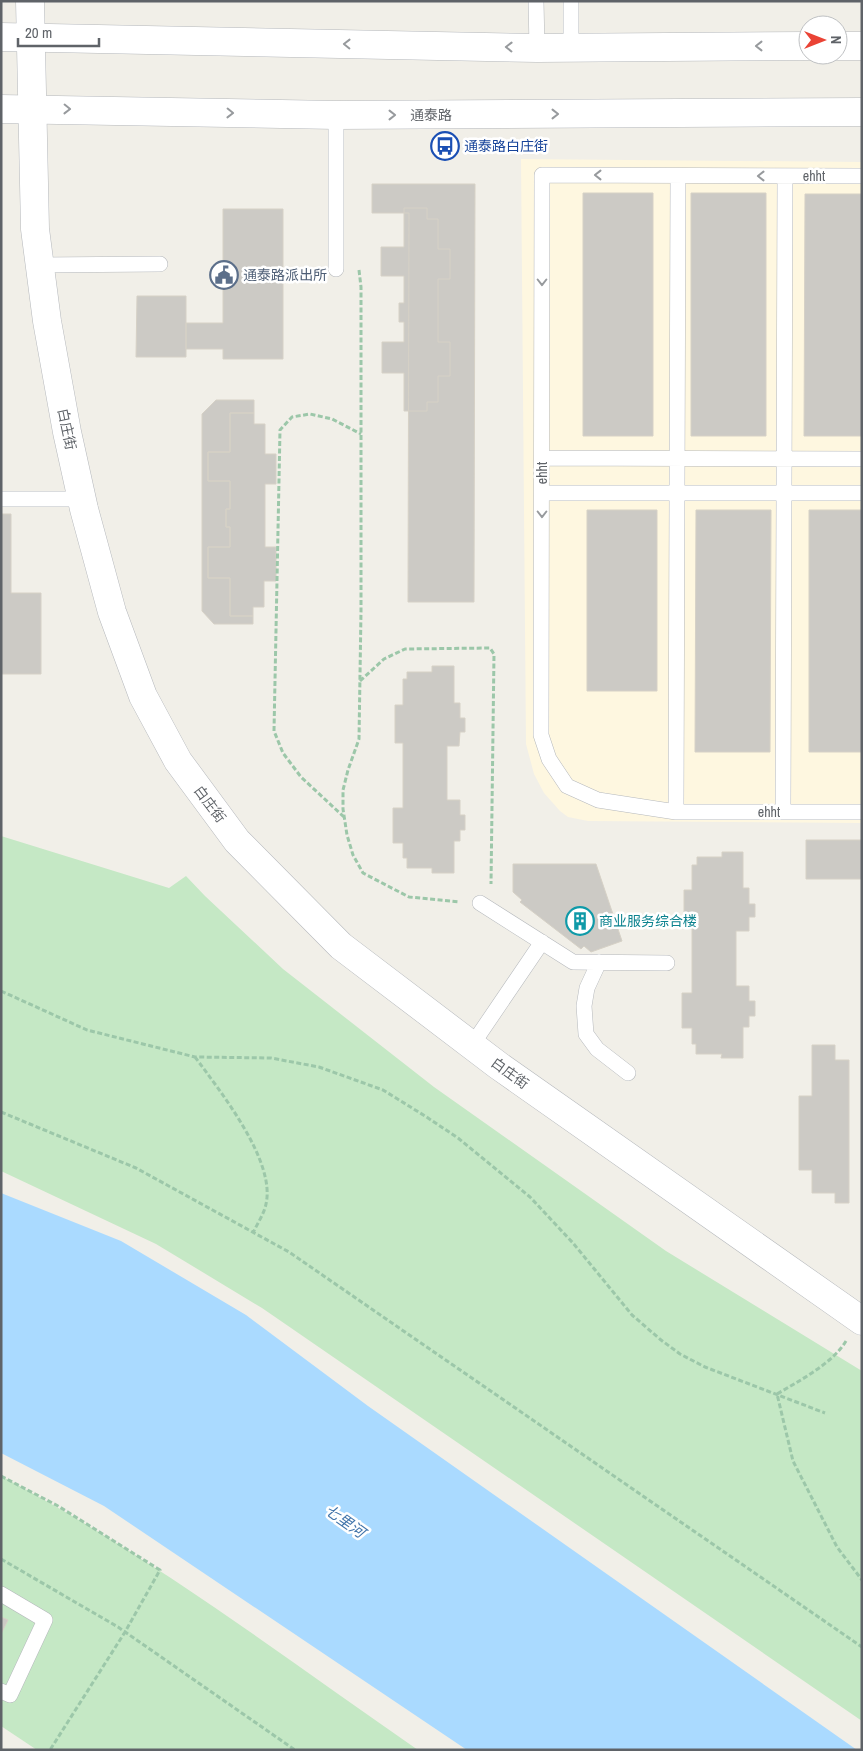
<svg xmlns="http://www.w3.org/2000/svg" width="863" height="1751" font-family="'Archivo Narrow','Noto Sans SC',sans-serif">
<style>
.commercial{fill:#fef7e0}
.green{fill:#c5e8c5}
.water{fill:#aadaff}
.building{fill:#cccac5;stroke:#d6d1c6}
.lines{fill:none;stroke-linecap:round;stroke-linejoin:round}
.service-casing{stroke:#b5b8bc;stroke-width:16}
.minor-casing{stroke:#b5b8bc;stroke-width:29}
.tertiary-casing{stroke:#b5b8bc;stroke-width:29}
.path{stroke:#9cc7a9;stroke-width:3;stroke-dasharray:5 2.5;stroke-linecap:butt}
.service{stroke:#fff;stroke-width:15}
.minor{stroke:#fff;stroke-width:28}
.tertiary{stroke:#fff;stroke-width:28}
.oneway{stroke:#979a9d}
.labels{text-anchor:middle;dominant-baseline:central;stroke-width:5;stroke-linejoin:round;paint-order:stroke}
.street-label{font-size:14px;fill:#5f6368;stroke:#fff}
.transit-label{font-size:14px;fill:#164399;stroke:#fff;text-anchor:start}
.service-label{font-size:14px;fill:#4e5e75;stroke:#fff;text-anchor:start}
.culture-label{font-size:14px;fill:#0d838f;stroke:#fff;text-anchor:start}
.water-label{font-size:15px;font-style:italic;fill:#4174aa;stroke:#fff}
</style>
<rect width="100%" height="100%" fill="#f1efe8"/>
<path class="commercial" d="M521 159 862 162V823L588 821 568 817 560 811 544 793 534 774 526 744Z"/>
<path class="green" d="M1 836 169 888 186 876 205 896 283 969 434 1087 666 1251 862 1371V1721L262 1308 156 1244 1 1171Z
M1 1476C148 1554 281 1655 418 1750H37L1 1726Z"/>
<path class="water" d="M1 1193 121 1241 246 1315 368 1406 857 1750H467L104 1506 1 1453Z"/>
<path class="building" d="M372 184H475L474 602H408L409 213H372Z
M583 193H653V436H583Z
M691 193H766V436H691Z
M805 194H862V436H804Z
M404 208H427V219H438V249H450V279H438V342H450V376H438V402H427V411H404V373H382V342H404V322H399V303H404V276H381V247H404Z
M223 209H283V359H223V349H186V323H223Z
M137 296H186V357H136Z
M216 400H254V413H230V452H208V481H230V509H226V527H230V547H208V578H230V616H253V624H214L202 611V414Z
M230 413H254V424H265V454H276V484H265V547H276V581H264V607H253V616H230V578H208V547H230V527H226V509H230V481H208V452H230Z
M587 510H657V691H587Z
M696 510H771L770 752H695Z
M809 510H862V752H809Z
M1 514H11V593H41V674H1Z
M432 666H454V703H460V718H465V732H460L459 746H447V800H460V815H465V830H460V841H454V873H432V868H407V858H403V843H393V808H403V743H395V705H403V679H407V672H432Z
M806 840H862V879H806Z
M722 852H743V888H749V904H755V917H749V931H736V986H749V1001H755V1016H749V1027H743V1058H721L722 1054H696V1044H692V1028H682V993H692V928H684V890H692V865H697V857H722Z
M513 864H596L622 941 591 952 584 946 581 949 520 902 522 900 513 892Z
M812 1045H835V1060H849V1203H835V1193H812V1170H799V1096H812Z
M1 1617 8 1620 1 1634Z"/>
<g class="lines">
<defs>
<path id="service" d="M536 1 537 48
M571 1V48
M336 115V269
M862 176 542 175 541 735 549 759 567 786 598 800 676 812H862
M39 265 160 264
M542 458 862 459
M542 493H862
M1 499H83
M676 812 678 176
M783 812 785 176
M480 903 573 962 667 963
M599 962 587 988 584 1006 586 1034 597 1049 628 1073
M472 1045 542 942
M1 1594 45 1620 10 1695 1 1691"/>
<path id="minor" d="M30 1 35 229 47 321 67 432 84 509 112 612 143 696 178 761 237 841 341 946 499 1066 862 1321"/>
<path id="tertiary" d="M1 37 537 48 808 46
M838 46H862
M1 109 336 115 862 112"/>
</defs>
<use href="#service" class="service-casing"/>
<use href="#minor" class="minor-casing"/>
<use href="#tertiary" class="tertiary-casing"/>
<path class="path" d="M359 270 361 287V611L359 739 348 770 343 790V809L347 835 353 855 363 873 409 897 459 902
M360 681 384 659 405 649 490 648 494 654 491 884
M344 817 301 777 283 753 274 731 280 430 292 417 310 414 332 419 361 434
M1 991 87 1030 195 1057 271 1058 319 1067 383 1090 425 1116 458 1138 530 1197 573 1243 632 1315 661 1340 680 1354 705 1367 825 1413
M195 1057C220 1091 276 1161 266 1204 264 1214 257 1224 253 1233
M1 1112 136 1168 289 1252 862 1647
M846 1341C833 1363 799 1381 777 1394L793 1461 837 1547 862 1580
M1 1476 58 1506 160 1570 125 1632 50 1750
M1 1559 118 1627 295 1750"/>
<use href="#service" class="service"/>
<use href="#minor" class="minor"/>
<use href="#tertiary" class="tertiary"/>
</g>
<defs><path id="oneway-chevron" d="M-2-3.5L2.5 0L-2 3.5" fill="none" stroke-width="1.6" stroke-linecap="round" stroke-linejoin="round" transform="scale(1.25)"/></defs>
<g class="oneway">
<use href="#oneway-chevron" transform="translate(347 44) rotate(-179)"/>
<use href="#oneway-chevron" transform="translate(759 46) rotate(180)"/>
<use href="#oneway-chevron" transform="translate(509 47) rotate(-179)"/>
<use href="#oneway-chevron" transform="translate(67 109) rotate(1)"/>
<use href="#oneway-chevron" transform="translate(230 113) rotate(1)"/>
<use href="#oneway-chevron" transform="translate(555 114)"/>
<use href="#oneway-chevron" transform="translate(392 115)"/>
<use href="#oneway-chevron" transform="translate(598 175) rotate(-180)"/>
<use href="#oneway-chevron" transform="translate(761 176) rotate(180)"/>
<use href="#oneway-chevron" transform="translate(542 282) rotate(90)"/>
<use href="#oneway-chevron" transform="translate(542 514) rotate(90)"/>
</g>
<defs>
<symbol id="bus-ring" viewBox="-11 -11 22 22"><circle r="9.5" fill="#fff" stroke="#1a4fb4" stroke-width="1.5"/><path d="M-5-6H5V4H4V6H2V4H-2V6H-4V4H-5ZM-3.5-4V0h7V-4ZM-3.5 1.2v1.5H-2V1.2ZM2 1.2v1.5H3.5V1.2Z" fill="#1a4fb4"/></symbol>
<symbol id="civic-ring" viewBox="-11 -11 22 22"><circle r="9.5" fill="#fff" stroke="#5c6f8a" stroke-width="1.5"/><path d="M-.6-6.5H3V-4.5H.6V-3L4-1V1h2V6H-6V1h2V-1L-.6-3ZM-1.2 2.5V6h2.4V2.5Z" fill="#5c6f8a"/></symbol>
<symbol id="building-ring" viewBox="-11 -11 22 22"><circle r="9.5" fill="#fff" stroke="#0f9aa8" stroke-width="1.5"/><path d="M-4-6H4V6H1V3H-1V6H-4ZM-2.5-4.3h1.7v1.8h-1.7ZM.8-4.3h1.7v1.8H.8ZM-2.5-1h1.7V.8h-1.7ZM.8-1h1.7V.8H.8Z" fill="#0f9aa8"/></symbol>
</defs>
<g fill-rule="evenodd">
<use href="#bus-ring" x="429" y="130" width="32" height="32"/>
<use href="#civic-ring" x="208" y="259" width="32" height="32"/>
<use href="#building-ring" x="564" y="905" width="32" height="32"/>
</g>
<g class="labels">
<g class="street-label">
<text x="431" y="115">通泰路</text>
<text x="814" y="176">ehht</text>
<text transform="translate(67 429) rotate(78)">白庄街</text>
<text transform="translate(542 473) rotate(-90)">ehht</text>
<text transform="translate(210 804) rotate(53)">白庄街</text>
<text x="769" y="812">ehht</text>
<text transform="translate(510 1073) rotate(36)">白庄街</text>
</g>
<g class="transit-label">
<text x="464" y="146">通泰路白庄街</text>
</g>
<g class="service-label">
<text x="243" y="275">通泰路派出所</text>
</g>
<g class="culture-label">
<text x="599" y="921">商业服务综合楼</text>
</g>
<g class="water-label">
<text transform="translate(345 1521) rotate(35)">七里河</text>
</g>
</g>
<rect width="863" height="1751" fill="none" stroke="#5f6368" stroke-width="5"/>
<g transform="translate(823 40) rotate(90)"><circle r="24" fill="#ffffff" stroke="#bfc1c3"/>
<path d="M0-4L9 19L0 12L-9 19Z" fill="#ea4335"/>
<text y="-8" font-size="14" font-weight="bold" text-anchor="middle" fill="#5f6368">N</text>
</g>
<path d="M18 38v8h81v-8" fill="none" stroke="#5f6368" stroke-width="2.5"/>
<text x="25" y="38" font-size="15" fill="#5f6368" stroke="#ffffff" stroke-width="4" paint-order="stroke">20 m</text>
</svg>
